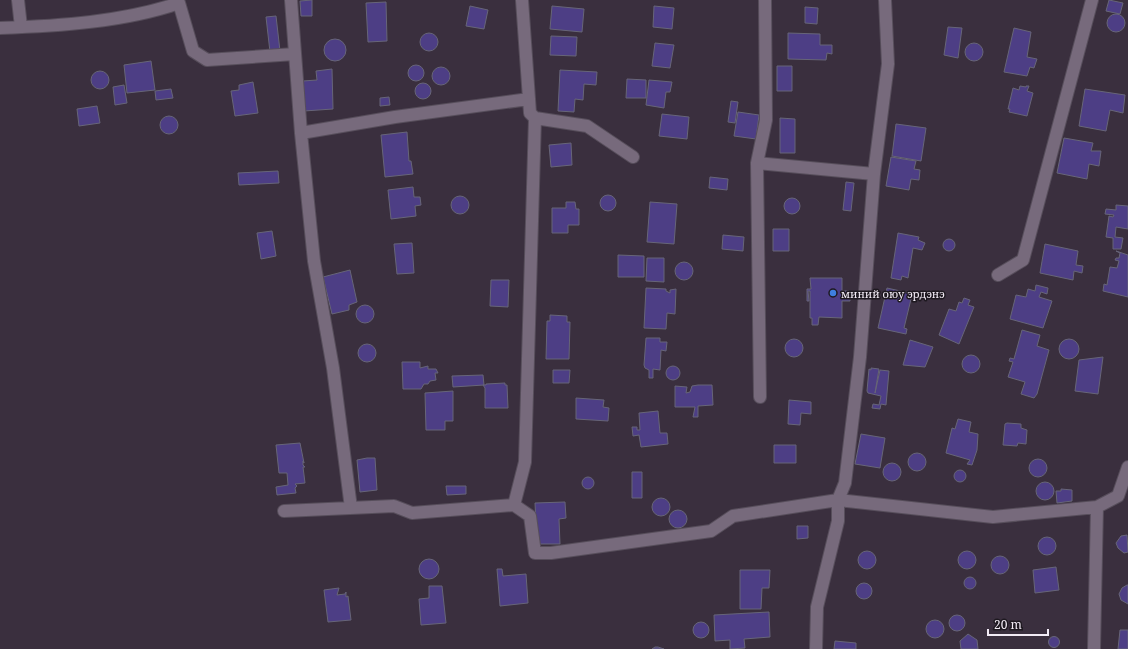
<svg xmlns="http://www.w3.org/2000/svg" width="1128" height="649" font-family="'Noto Serif',serif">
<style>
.building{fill:#4d3e85;stroke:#676578}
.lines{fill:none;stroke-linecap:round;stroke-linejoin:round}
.minor-casing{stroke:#574e5b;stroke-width:14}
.minor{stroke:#776a7c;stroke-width:12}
.shop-dot{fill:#3f7fe0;stroke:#1e1920;stroke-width:1.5}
.labels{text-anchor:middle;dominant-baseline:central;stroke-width:3;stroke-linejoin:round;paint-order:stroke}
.poi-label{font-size:11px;fill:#f2ebf5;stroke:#1e1920;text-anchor:start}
</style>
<rect width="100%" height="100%" fill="#3a2f3e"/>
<path class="building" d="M312 0V16H301L300 1Z
M1109 0 1123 3 1120 14 1106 11Z
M386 2 387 41 368 42 366 3Z
M470 6 488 10 484 29 466 26Z
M552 6 584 9 582 32 550 29Z
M654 6 674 8 672 29 653 27Z
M805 7 818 8 817 24 805 23Z
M1107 23a9 9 0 1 1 18 0a9 9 0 1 1-18 0Z
M276 16 280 51 270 52 266 17Z
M948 27 962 28 958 58 944 55Z
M1014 28 1031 32 1027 57 1037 59 1034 68 1030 67 1027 76 1004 72Z
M788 33 820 34V45H832V54L827 53 826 60 788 59Z
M420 42a9 9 0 1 1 18 0a9 9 0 1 1-18 0Z
M551 36 577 37 576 56 550 55Z
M324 50a11 11 0 1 1 22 0a11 11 0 1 1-22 0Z
M655 43 674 45 670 68 652 66Z
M965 52a9 9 0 1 1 18 0a9 9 0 1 1-18 0Z
M151 61 155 90 127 93 124 65Z
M408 73a8 8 0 1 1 16 0a8 8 0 1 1-16 0Z
M777 66H792V91H777Z
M432 76a9 9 0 1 1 18 0a9 9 0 1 1-18 0Z
M332 69 333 109 304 111 303 81 317 80 316 71Z
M560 70 597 72 596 85 584 84 583 100 575 99 574 112 558 111Z
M91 80a9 9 0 1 1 18 0a9 9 0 1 1-18 0Z
M627 79 646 80V98H626Z
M649 80 672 82 670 92H666L664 108 646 105Z
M253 82 258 113 235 116 231 91 239 90V85Z
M415 91a8 8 0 1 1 16 0a8 8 0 1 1-16 0Z
M124 85 127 103 115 105 113 87Z
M1020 86 1026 87V86H1029L1027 91 1033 93 1027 116 1009 112 1010 109H1008L1013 88 1019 90Z
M171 89 173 98 156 100 155 91Z
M1085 89 1125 95 1123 113 1110 110 1106 131 1079 126Z
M389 97 390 105 380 106V98Z
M731 101 738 102 735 123 728 122Z
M97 106 100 123 79 126 77 109Z
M738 112 759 115 756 139 734 136Z
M662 114 689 117 687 139 659 136Z
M160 125a9 9 0 1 1 18 0a9 9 0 1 1-18 0Z
M780 118 795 119V153H780Z
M896 124 926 128 921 161 892 156Z
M407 132 409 161H411L413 174 385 177 381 135Z
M1064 138 1093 143 1091 151H1101L1099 166 1089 164 1087 179 1057 173Z
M571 143 572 165 551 167 549 145Z
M891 157 916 161 914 169 920 170 919 180 911 179 909 190 886 186Z
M278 171 279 183 239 185 238 173Z
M710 177 728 179 727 190 709 188Z
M846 182 854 183 851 211 843 210Z
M413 187 414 197H420L421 205 415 206 416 216 391 219 388 190Z
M600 203a8 8 0 1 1 16 0a8 8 0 1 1-16 0Z
M451 205a9 9 0 1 1 18 0a9 9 0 1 1-18 0Z
M784 206a8 8 0 1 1 16 0a8 8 0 1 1-16 0Z
M566 202H575L576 209H579V225H568V233H552V208H566Z
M650 202 677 204 674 244 647 242Z
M1116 205 1128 206V229L1116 227 1115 237 1123 238 1121 249H1113V238L1106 237 1109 216 1113 217 1114 215 1105 214 1106 209 1116 210Z
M773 229H789V251H773Z
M272 231 276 256 261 259 257 233Z
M898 233 919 237 918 240 925 243 922 250 913 248 908 278 902 276 901 280 891 278Z
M723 235 744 237 743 251 722 249Z
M943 245a6 6 0 1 1 12 0a6 6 0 1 1-12 0Z
M412 243 414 273 397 274 394 244Z
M1045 244 1078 251 1076 265 1083 266 1082 273 1074 271 1073 280 1040 273Z
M1116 251 1128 255V297L1103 291 1104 284 1107 285 1110 267 1117 268 1119 261 1115 260 1116 258H1119L1120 253Z
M618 255 644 256V277H618Z
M647 258H664V282L646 281Z
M675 271a9 9 0 1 1 18 0a9 9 0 1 1-18 0Z
M350 270 357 302 349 305V310L332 314 323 277Z
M810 278H842V291H849L850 294V301H842V318L819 317 818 325H812V318H810V291H808L809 301H807V289H811Z
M491 280H509L508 307 490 306Z
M1036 285 1048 288 1047 294 1041 292 1039 297 1052 301 1043 328 1010 319 1016 295 1026 297 1028 289 1035 291Z
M646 288 666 289V291L670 293V290L676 289 675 314 667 313 666 329 644 328Z
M887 288 909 293V294L912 295 904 328 907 329 906 334 878 328Z
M964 298 970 300 968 305 974 307 959 344 939 335 949 309 956 311 959 302 962 303Z
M356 314a9 9 0 1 1 18 0a9 9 0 1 1-18 0Z
M550 315 567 316V322H570L569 359H546L547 321H550Z
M1022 330 1040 335 1037 346 1049 350 1037 394 1034 398 1021 394 1025 382 1008 377 1013 362 1009 361 1010 358 1014 359Z
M646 338H660V342H667L666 351 661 350 660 370 653 369V378H649V370L645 368 644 365Z
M785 348a9 9 0 1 1 18 0a9 9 0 1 1-18 0Z
M1059 349a10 10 0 1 1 20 0a10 10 0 1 1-20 0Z
M910 340 933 347 925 367 903 365Z
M358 353a9 9 0 1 1 18 0a9 9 0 1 1-18 0Z
M962 364a9 9 0 1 1 18 0a9 9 0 1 1-18 0Z
M1103 357 1098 394 1075 391 1079 360Z
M402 362H420V368L428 366V369H436L438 373H435L436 380 430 381 428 384H424L421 389H403Z
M666 373a7 7 0 1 1 14 0a7 7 0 1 1-14 0Z
M871 368 879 369 875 393 880 370 889 371 886 405 881 404 880 409 872 408 873 404 879 405 881 396 868 393 867 391 869 369 871 370Z
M553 370H570L569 383H553Z
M483 375 484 385 453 387 452 376Z
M505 383V385H507L508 408H485V388L483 385H486V384Z
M698 385H712L713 405 698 406V417H693L695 407H675V386L687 387 686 393 690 392 692 386Z
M453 391V421H445V430H426L425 393Z
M576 398 604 400 603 407 609 408 608 421 576 419Z
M789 400 811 402V414L801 413 800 425 788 424Z
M658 411 660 433H667L668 444 641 447 639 435 633 436 632 427H637V430H640L639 413Z
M958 419 971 422 969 432 978 434 977 450 972 465 967 464 970 460 946 453 952 428 955 429Z
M1007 423 1021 424V428L1027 430 1026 444 1018 443 1017 446 1003 445 1005 424Z
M861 434 885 438 880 468 855 464Z
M300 443 304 463 303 461V465L305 467H303L305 483 295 484 297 486 295 488 296 493 277 495 276 487 288 485 287 473H279L276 445Z
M774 445H796V463H774Z
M908 462a9 9 0 1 1 18 0a9 9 0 1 1-18 0Z
M367 458H375L377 490 360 492 357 460Z
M1029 468a9 9 0 1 1 18 0a9 9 0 1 1-18 0Z
M883 472a9 9 0 1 1 18 0a9 9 0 1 1-18 0Z
M954 476a6 6 0 1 1 12 0a6 6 0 1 1-12 0Z
M632 472H642V498H632Z
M582 483a6 6 0 1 1 12 0a6 6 0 1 1-12 0Z
M1036 491a9 9 0 1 1 18 0a9 9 0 1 1-18 0Z
M446 486H466V494L447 495Z
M1061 489 1072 490V501L1057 503 1056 491H1061Z
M652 507a9 9 0 1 1 18 0a9 9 0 1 1-18 0Z
M565 502 566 518 559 519 560 544H537L535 503Z
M669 519a9 9 0 1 1 18 0a9 9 0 1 1-18 0Z
M797 526H808V538L797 539Z
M1127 535 1128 552 1124 553 1118 548 1116 543 1121 536Z
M1038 546a9 9 0 1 1 18 0a9 9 0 1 1-18 0Z
M858 560a9 9 0 1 1 18 0a9 9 0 1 1-18 0Z
M958 560a9 9 0 1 1 18 0a9 9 0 1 1-18 0Z
M991 565a9 9 0 1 1 18 0a9 9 0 1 1-18 0Z
M419 569a10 10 0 1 1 20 0a10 10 0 1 1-20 0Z
M1056 567 1059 590 1035 593 1033 570Z
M497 569H502L503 576 526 574 528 603 500 606Z
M740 570H770L769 588H762L761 609H740Z
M964 583a6 6 0 1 1 12 0a6 6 0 1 1-12 0Z
M856 591a8 8 0 1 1 16 0a8 8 0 1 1-16 0Z
M1127 585H1128V604L1121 600 1119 594 1122 588Z
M429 586H442L446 623 421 625 419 599 429 598Z
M339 588 337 595 345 594 346 592V597L348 596 351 620 328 622 324 590Z
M769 612 770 637 744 639 745 648 730 649V640L715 641 714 615Z
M949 623a8 8 0 1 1 16 0a8 8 0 1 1-16 0Z
M926 629a9 9 0 1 1 18 0a9 9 0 1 1-18 0Z
M693 630a8 8 0 1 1 16 0a8 8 0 1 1-16 0Z
M1120 630H1128V649H1118Z
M968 634 977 640 978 649H961L960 641Z
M1048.5 642a5.5 5.5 0 1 1 11 0a5.5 5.5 0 1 1-11 0Z
M835 641 856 643V649H834Z
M655 647H658L664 649H652Z"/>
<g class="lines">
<defs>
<path id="minor" d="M18 0 21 27
M291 0 301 133 314 261 333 368 351 508
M522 0 530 113 535 118 525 462 514 505 530 516 535 553H551L711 531 733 516 838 500 993 517 1097 507
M0 28C59 26 123 22 179 3L193 51 207 60 295 54
M535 118 587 126 633 157
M301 133 395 117 529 99
M757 163 874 174
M998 275 1023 260 1092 0
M760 397 757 163 766 120 765 0
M284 511 394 506 412 513 514 505
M816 649 817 607 838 521V500L845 483 860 357 874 174 888 64 885 0
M1094 649 1097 507 1118 496 1128 467"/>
</defs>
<use href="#minor" class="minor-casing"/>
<use href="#minor" class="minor"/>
</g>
<circle class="shop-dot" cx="833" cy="293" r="4"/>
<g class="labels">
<g class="poi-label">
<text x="841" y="293">миний оюу эрдэнэ</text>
</g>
</g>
<path d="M988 629v6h60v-6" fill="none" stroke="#f2ebf5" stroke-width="2"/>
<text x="994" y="629" font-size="12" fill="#f2ebf5" stroke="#1e1920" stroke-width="3" paint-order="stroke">20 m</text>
</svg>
